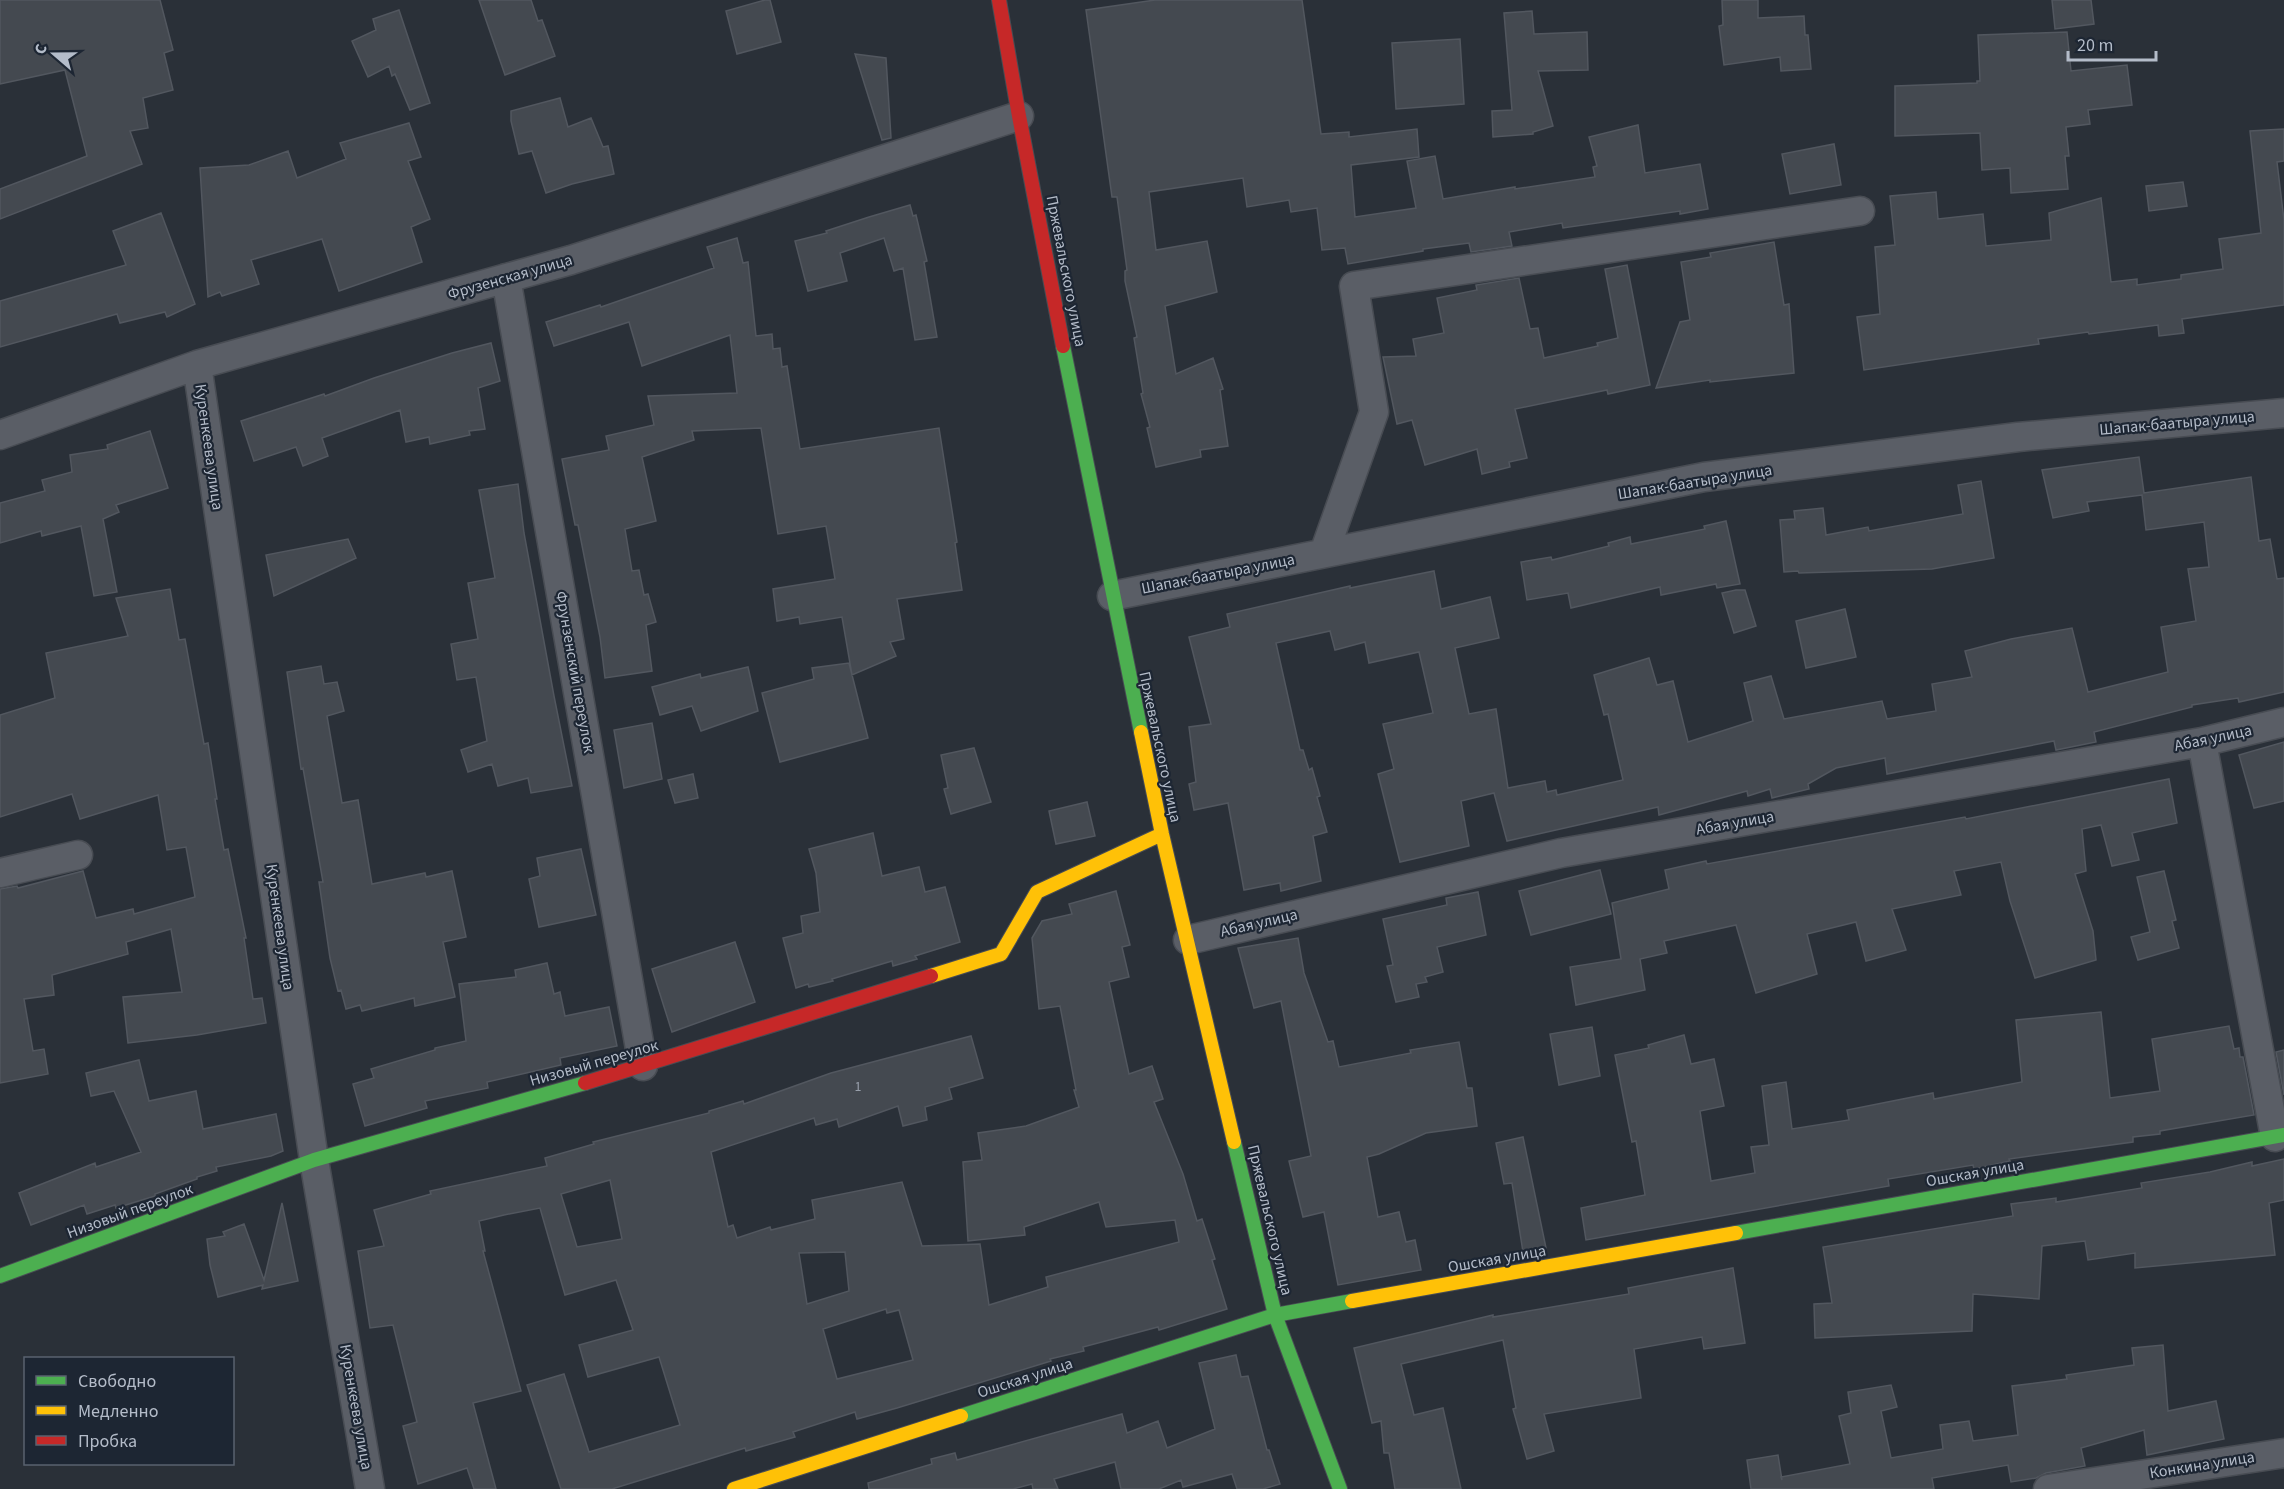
<svg xmlns="http://www.w3.org/2000/svg" width="2284" height="1489" font-family="'Source Sans 3',sans-serif">
<style>
.building{fill:#444950;stroke:#52575f;stroke-width:1.5;fill-rule:evenodd}
.lines{fill:none;stroke-linecap:round;stroke-linejoin:round}
.street-casing{stroke:#484c53;stroke-width:31}
.fast-casing{stroke:#484c53;stroke-width:16}
.slow-casing{stroke:#484c53;stroke-width:16}
.jam-casing{stroke:#484c53;stroke-width:16}
.street{stroke:#5a5e66;stroke-width:28}
.fast{stroke:#4caf50;stroke-width:14}
.slow{stroke:#ffc107;stroke-width:14}
.jam{stroke:#c62828;stroke-width:14}
.labels{text-anchor:middle;dominant-baseline:central;stroke-width:4.5;stroke-linejoin:round;paint-order:stroke}
.number-label{font-size:14px;fill:#989fab}
.street-label{font-size:16px;fill:#b4bcc9;stroke:#1d2633}
</style>
<rect width="100%" height="100%" fill="#2a3038"/>
<path class="building" d="M0 0H160L173 50 164 53 173 90 143 98 148 128 130 131 142 164 0 219V189L87 156 65 70 0 84Z
M479 0H531L538 21 542 20 555 56 505 75Z
M765 0H770L781 42 737 54 726 11Z
M1155 0H1302L1321 134 1349 132V137L1417 129 1419 157 1351 165 1355 217 1416 208 1407 161 1435 156 1443 199 1515 187V189L1595 177 1593 167 1597 166 1589 137 1638 125 1645 173 1700 164 1708 209 1680 214V211L1563 228 1562 223 1509 232 1512 246 1471 252 1469 243 1423 249V251L1348 264 1345 248 1322 250 1317 208 1291 212 1289 200 1247 207 1243 178 1149 192 1156 250 1207 241 1217 292 1165 306 1176 374 1213 358 1223 389 1220 390 1228 446 1200 450 1201 457 1156 467 1147 428 1150 427 1141 394 1143 393 1134 338 1137 337 1125 281V271L1127 270 1117 197H1112L1086 10Z
M1722 0H1758V18L1804 16 1805 35H1808L1811 69 1781 71 1780 57 1724 65 1719 26 1723 25Z
M2052 0H2091L2094 24 2055 29Z
M399 10 430 103 410 110 395 74 392 76 389 66 368 77 352 41 376 30 373 19Z
M1532 11 1534 34 1587 32 1588 70 1538 71 1553 126 1533 132V134L1493 137 1492 111 1512 110 1504 13Z
M2067 32 2071 71 2127 65 2132 105 2088 110 2090 124 2066 127 2069 156H2065L2068 189 2011 193 2010 168 1982 170 1980 133 1895 136V86L1977 83V81H1980L1978 35Z
M1460 39 1464 104 1396 109 1392 43Z
M855 54 886 58 891 138 882 140Z
M560 98 568 127 591 118 603 147 608 146 614 174 572 184 546 193 532 151 519 154 511 121V111Z
M409 123 421 157 408 161 430 219 411 227 422 262 339 291 322 239 251 260 259 284 222 296 220 292 208 297 200 168 249 165 288 151 297 178 346 159 340 143Z
M2284 129V161L2277 162 2284 220V305L2182 319 2184 333 2159 336 2158 325 2089 334 2088 332 2038 339 2039 344 1864 370 1857 317 1880 314 1875 247 1895 245 1890 196 1936 192 1938 219 1983 214 1986 246 2051 240 2049 213 2101 198 2111 282 2137 279V285L2181 279V275L2223 269 2219 239 2261 233 2250 131Z
M1834 144 1841 185 1790 194 1782 154Z
M2183 182 2187 206 2149 211 2146 186Z
M910 205 913 216 916 215 927 261 924 262 937 337 915 340 903 268 894 271 884 238 840 253 847 281 808 291 795 241 827 233 826 231 869 217Z
M161 213 195 304 167 317 165 312 120 323 117 314 0 347V301L126 265 113 231Z
M737 238 743 263 748 262 756 336 772 334 773 349 780 348 782 367 787 366 800 449 939 428 957 542 955 543 962 590 897 599 904 639 890 642 896 656 852 675 842 617 800 624 799 617 777 621 773 589 835 579 826 526 778 534 761 428 692 431 694 440 642 457 656 521 625 529 632 571 639 570 644 595 648 594 656 622 646 625 652 671 605 678 600 637 578 525H575L562 459 609 450 606 436 654 425 648 396 737 393 730 335 642 366 629 322 554 346 546 322 600 305 601 307 714 268 707 247Z
M1774 242 1784 305 1789 304 1794 373 1710 382V380L1656 388 1680 322 1690 320 1681 262 1711 257 1710 253Z
M1627 265 1650 385 1608 394 1607 390 1515 409 1527 458 1509 462 1510 467 1482 474 1477 449 1425 465 1412 420 1397 424 1383 357 1416 356 1413 339 1444 333 1437 298 1477 290 1476 285 1519 278 1530 329 1538 328 1544 358 1598 346 1597 343 1618 338 1605 269Z
M491 343 500 381 478 388 485 429 469 431 470 435 430 444 429 437 406 442 400 410 322 438 328 456 303 466 296 447 254 461 241 421 324 394 325 396 374 378 452 353Z
M150 431 168 488 116 505 119 512 103 519 117 592 94 596 81 526 42 536 41 531 0 543V503L45 491 42 480 72 472 70 455 108 449 107 445Z
M2139 457 2144 493 2251 477 2259 541 2270 539 2277 579 2284 578V692L2239 702 2238 698 2192 705V707L2094 732 2096 742 2056 750 2054 741 1887 774 1885 758 1836 768 1808 784 1809 789 1772 798 1770 789 1748 796 1747 791 1659 815 1658 807 1507 841 1494 793 1461 801 1469 846 1400 862 1378 774 1394 769 1383 724 1433 713 1419 652 1369 663 1365 642 1335 650 1330 631 1276 643 1300 750H1303L1309 770 1312 768 1320 796 1317 797 1327 832 1313 836 1321 881 1281 891 1280 883 1244 890 1228 803 1194 810 1189 784 1196 782 1189 727 1211 724 1189 637 1230 627 1227 614 1350 586V588L1434 571 1441 609 1490 597 1499 638 1455 648 1469 714 1496 709 1508 788 1545 781 1547 792 1556 790 1557 795 1623 780 1608 714 1604 715 1594 675 1649 658 1657 685 1673 681 1688 742 1753 721 1744 683 1771 676 1784 719 1882 701 1887 719 1936 711 1932 684 1972 677 1965 651 2011 639 2072 628 2088 692 2168 672 2161 627 2196 621 2188 569 2209 567 2204 522 2146 530 2142 495 2087 502 2089 511 2053 518 2042 470Z
M1981 481 1994 558 1932 569 1799 573 1798 571 1784 572 1780 520 1795 519 1794 511 1823 508 1826 535 1868 527 1869 531 1963 514 1958 485Z
M518 484 524 533 554 696 572 786 531 793 528 778 498 786 492 764 468 772 461 750 487 741 476 677 457 680 451 644 478 639 468 583 495 578 479 490Z
M1726 521 1740 584 1717 588 1716 584 1661 595 1660 587 1571 608 1568 593 1527 600 1521 562 1551 557 1552 560 1609 546 1608 543 1630 537 1631 544 1705 529 1704 526Z
M348 539 356 558 274 596 266 555Z
M170 589 179 640 185 639 204 744 208 743 217 799H215L224 850 228 849 246 938H244L253 999 262 998 266 1023 197 1035 128 1043 123 997 182 992 171 929 126 942 128 954 52 975 54 995 24 999 33 1051 44 1049 48 1074 0 1083V889L17 886 18 888 83 871 96 918 133 909 134 914 195 897 186 847 167 850 158 795 80 819 72 794 0 817V715L55 698 46 653 128 636 116 598Z
M1736 590H1745L1756 626 1734 633 1722 593Z
M1845 609 1856 657 1806 668 1796 621Z
M849 663 868 738 780 762 762 693 814 679 812 668Z
M321 666 324 684 337 682 344 711 327 716 342 803 358 800 372 884 425 873 426 877 452 871 466 937 443 942 455 997 415 1006 414 998 362 1011 360 1005 346 1009 341 990 338 991 330 958 319 882H323L303 768 301 769 287 672Z
M748 667 758 711 701 731 692 706 660 715 652 687 700 674 701 678Z
M652 723 662 779 624 788 614 730Z
M2284 742V801L2254 808 2239 755Z
M974 748 991 802 951 814 944 789 948 788 941 755Z
M693 774 698 798 675 803 668 780Z
M2169 779 2177 823 2132 833 2139 860 2112 866 2101 825 2082 829 2086 871 2075 874 2093 931 2096 960 2035 978 2010 901 2001 862 1954 871 1961 895 1892 909 1906 950 1866 961 1856 922 1807 934 1817 974 1756 993 1736 925 1664 941 1667 953 1640 959 1645 990 1576 1005 1570 967 1621 959 1612 903 1669 889 1665 870 1706 861 1707 864 1965 817 1966 819Z
M1087 802 1095 836 1056 844 1049 811Z
M873 833 882 876 919 867 925 892 945 887 960 942 915 956 917 959 893 966 892 961 832 979 833 981 809 987 808 984 796 988 783 938 803 933 801 916 820 912 816 873 809 849Z
M581 849 596 915 539 927 529 879 540 876 537 858Z
M1600 870 1611 914 1531 935 1519 891Z
M2164 871 2176 920 2172 921 2179 948 2138 960 2131 937 2150 932 2137 877Z
M1116 891 1130 945 1122 947 1129 977 1109 982 1129 1074 1152 1066 1163 1099 1154 1102 1183 1174 1197 1221 1202 1219 1215 1259 1212 1260 1227 1309 1159 1330 1158 1327 1083 1347 1084 1351 1050 1359 1051 1361 897 1408 857 1419 855 1412 793 1432 795 1437 746 1451 745 1448 612 1489H561L527 1385 564 1374 589 1452 680 1425 659 1357 588 1377 579 1345 633 1330 616 1280 565 1295 540 1208 504 1215 479 1221 485 1251H483L521 1391 473 1403 496 1489H474L467 1468 418 1484 403 1426 417 1422 393 1325 370 1328 358 1251 384 1246 374 1210 431 1194 430 1191 547 1166 545 1158 594 1144 593 1142 709 1113V1111L743 1101 744 1104 831 1073 971 1036 983 1078 949 1088 952 1099 925 1107 927 1120 903 1126 898 1106 839 1127 837 1119 816 1125 814 1118 711 1152 728 1227 733 1225 737 1238 770 1227 771 1230 815 1219 812 1200 902 1182 922 1246 980 1244 989 1305 1048 1287 1046 1277 1179 1242 1175 1220 1106 1227 1099 1202 1024 1227 1025 1235 968 1241 963 1162 982 1160 978 1133 1026 1126 1079 1107 1074 1090H1076L1060 1006 1039 1009 1032 938 1042 921 1072 914 1069 904ZM610 1180 622 1239 577 1247 561 1194ZM845 1252 849 1291 807 1304 799 1253ZM886 1309 887 1313 899 1310 913 1360 837 1379 823 1329Z
M1478 892 1486 935 1437 947 1443 972 1425 977 1427 982 1416 984 1419 997 1396 1002 1387 966 1393 965 1383 919 1447 905 1446 898Z
M1298 938 1304 973 1328 1042 1333 1041 1339 1067 1411 1053 1410 1050 1459 1042 1467 1088H1472L1477 1126 1426 1133 1379 1154 1367 1157 1378 1217 1399 1212 1406 1242 1415 1240 1421 1270 1338 1285 1324 1212 1303 1217 1289 1161 1311 1156 1281 1001 1254 1008 1238 948Z
M735 942 755 1002 672 1032 652 969Z
M547 963 554 994 560 992 565 1016 609 1007 617 1046 560 1058 561 1065 487 1082 488 1088 425 1101 427 1108 365 1126 353 1084 374 1078 371 1069 435 1050V1048L466 1041 459 984 516 977 515 970Z
M2101 1012 2110 1098 2160 1091 2152 1039 2229 1026 2234 1049 2239 1048 2240 1057H2243L2254 1115 2160 1131V1134L2133 1137V1142L2009 1159 2010 1161 1974 1169 1973 1165 1888 1179 1889 1186 1586 1240 1581 1208 1645 1195 1636 1141 1632 1142 1615 1055 1649 1048 1648 1045 1684 1035 1691 1064 1714 1059 1724 1106 1700 1111 1711 1181 1755 1173 1751 1147 1769 1145 1762 1086 1786 1082 1792 1129 1849 1120 1847 1110 1933 1093 1934 1099 2022 1082 2016 1020Z
M1592 1027 1600 1076 1559 1085 1550 1034Z
M2284 1050V1095L2276 1052Z
M139 1060 149 1101 196 1091 203 1129 276 1114 283 1151 271 1156 216 1167 217 1171 197 1177V1179L155 1194V1196L116 1208 115 1205 87 1214 84 1205 31 1225 19 1193 95 1163 96 1167 141 1152 114 1091 91 1096 86 1073Z
M1523 1137 1546 1248 1523 1252 1512 1183 1504 1184 1496 1143Z
M2284 1159V1200L2269 1203 2275 1255 2135 1268V1253L2088 1260 2085 1241 2042 1246 2039 1299 1973 1294 1972 1331 1815 1338 1814 1304 1832 1303 1823 1247 2013 1216 2011 1204 2056 1198V1202L2142 1188 2141 1183 2210 1172 2252 1162V1166Z
M282 1203 298 1281 262 1289 263 1285 218 1297 210 1265 207 1239 225 1236 223 1232 244 1224 264 1280Z
M1733 1268 1745 1343 1704 1349 1702 1337 1634 1349 1641 1398 1544 1414 1554 1451 1527 1459 1513 1409 1516 1408 1503 1340 1401 1364 1414 1415 1443 1408 1461 1489H1395L1389 1453H1384L1381 1421 1372 1423 1354 1348 1493 1315V1317L1629 1294 1628 1288Z
M2163 1345 2168 1411 2216 1401 2224 1439 2147 1455 2144 1430 2081 1448 2085 1466 2046 1473 2036 1478 2011 1482 2008 1465 1932 1478 1934 1489H1751L1747 1460 1778 1455 1782 1480 1781 1477 1850 1464 1839 1416 1851 1413 1848 1392 1891 1385 1897 1407 1881 1411 1891 1458 1943 1449 1940 1425 1969 1421 1973 1441 2018 1435 2012 1386 2067 1379 2066 1375 2134 1365 2132 1348Z
M1236 1355 1241 1377 1248 1376 1267 1450H1269L1280 1484 1263 1489H1237L1232 1474 1183 1487 1181 1480 1159 1489H1121L1115 1462 1054 1479 1058 1489H1033L1032 1484 1013 1489H869L868 1483 932 1464 931 1459 955 1453 957 1460 1122 1414 1127 1433 1158 1421 1167 1448 1215 1429 1199 1363Z"/>
<g class="lines">
<defs>
<path id="street" d="M506 278 643 1066
M197 365 314 1160 370 1489
M0 435 197 365 571 260 1019 116
M1324 553 1374 412 1354 286 1860 211
M1112 596 1704 477 2018 437 2284 413
M2202 742 2275 1137
M0 873 78 855
M1188 940 1561 853 2202 742 2284 722
M2048 1489 2284 1453"/>
<path id="fast" d="M1063 346 1141 732
M1234 1142 1275 1315 1340 1489
M1736 1233 2284 1135
M0 1276 314 1160 585 1083
M961 1416 1275 1315 1352 1301"/>
<path id="slow" d="M1141 732 1162 834 1234 1142
M931 976 1001 954 1037 892 1162 834
M1352 1301 1736 1233
M734 1489 961 1416"/>
<path id="jam" d="M999 0 1019 116 1063 346
M585 1083 931 976"/>
</defs>
<use href="#street" class="street-casing"/>
<use href="#fast" class="fast-casing"/>
<use href="#slow" class="slow-casing"/>
<use href="#jam" class="jam-casing"/>
<use href="#street" class="street"/>
<use href="#fast" class="fast"/>
<use href="#slow" class="slow"/>
<use href="#jam" class="jam"/>
</g>
<g class="labels">
<g class="number-label">
<text x="858" y="1087">1</text>
</g>
<g class="street-label">
<text transform="translate(1066 271) rotate(79)">Пржевальского улица</text>
<text transform="translate(510 277) rotate(-16)">Фрузенская улица</text>
<text transform="translate(2177 423) rotate(-5)">Шапак-баатыра улица</text>
<text transform="translate(209 447) rotate(82)">Куренкеева улица</text>
<text transform="translate(1695 482) rotate(-9)">Шапак-баатыра улица</text>
<text transform="translate(1218 574) rotate(-11)">Шапак-баатыра улица</text>
<text transform="translate(575 672) rotate(80)">Фрунзенский переулок</text>
<text transform="translate(2213 738) rotate(-12)">Абая улица</text>
<text transform="translate(1160 747) rotate(78)">Пржевальского улица</text>
<text transform="translate(1735 823) rotate(-10)">Абая улица</text>
<text transform="translate(1259 923) rotate(-13)">Абая улица</text>
<text transform="translate(280 927) rotate(82)">Куренкеева улица</text>
<text transform="translate(594 1063) rotate(-16)">Низовый переулок</text>
<text transform="translate(1975 1173) rotate(-10)">Ошская улица</text>
<text transform="translate(130 1211) rotate(-20)">Низовый переулок</text>
<text transform="translate(1270 1220) rotate(77)">Пржевальского улица</text>
<text transform="translate(1497 1259) rotate(-10)">Ошская улица</text>
<text transform="translate(1025 1378) rotate(-18)">Ошская улица</text>
<text transform="translate(356 1407) rotate(80)">Куренкеева улица</text>
<text transform="translate(2202 1465) rotate(-9)">Конкина улица</text>
</g>
</g>
<rect x="24" y="1357" width="210" height="108" fill="#1d2633" stroke="#59626f" stroke-width="1.5"/>
<rect x="36" y="1376" width="30" height="9" fill="#4caf50" stroke="#59626f" stroke-width="1.5"/>
<text x="78" y="1387" font-size="18" fill="#b4bcc9">Свободно</text>
<rect x="36" y="1406" width="30" height="9" fill="#ffc107" stroke="#59626f" stroke-width="1.5"/>
<text x="78" y="1417" font-size="18" fill="#b4bcc9">Медленно</text>
<rect x="36" y="1436" width="30" height="9" fill="#c62828" stroke="#59626f" stroke-width="1.5"/>
<text x="78" y="1447" font-size="18" fill="#b4bcc9">Пробка</text>
<g transform="translate(54 54) rotate(290)" stroke="#1d2633" stroke-width="4.5" paint-order="stroke">
<path d="M0-4.5L10 22L0 15L-10 22Z" fill="#b4bcc9"/>
<text y="-9" font-size="16" font-weight="bold" text-anchor="middle" fill="#b4bcc9">С</text>
</g>
<path d="M2068 51v9h88v-9" fill="none" stroke="#b4bcc9" stroke-width="3"/>
<text x="2077" y="51" font-size="18" fill="#b4bcc9" stroke="#1d2633" stroke-width="4.5" paint-order="stroke">20 m</text>
</svg>
